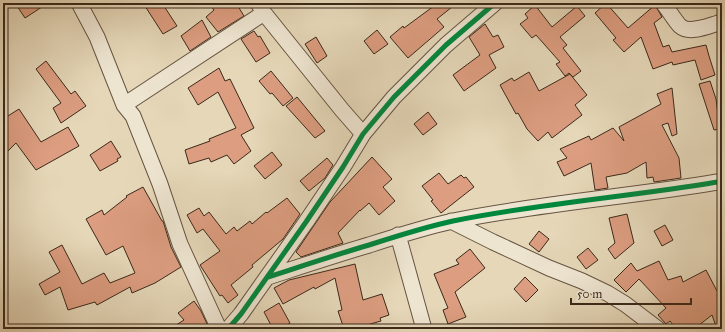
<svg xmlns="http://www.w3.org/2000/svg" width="725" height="332" font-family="'IM FELL Great Primer',serif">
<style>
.building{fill:#dc9d80;stroke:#3b291a}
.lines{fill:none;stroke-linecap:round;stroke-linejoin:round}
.minor-casing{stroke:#665442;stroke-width:17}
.minor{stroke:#eee5d1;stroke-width:15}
.cycleway-casing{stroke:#eee5d1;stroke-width:8}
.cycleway{stroke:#00873e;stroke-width:5}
</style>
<rect width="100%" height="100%" fill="#e5d7b8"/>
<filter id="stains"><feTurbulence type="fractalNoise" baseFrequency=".005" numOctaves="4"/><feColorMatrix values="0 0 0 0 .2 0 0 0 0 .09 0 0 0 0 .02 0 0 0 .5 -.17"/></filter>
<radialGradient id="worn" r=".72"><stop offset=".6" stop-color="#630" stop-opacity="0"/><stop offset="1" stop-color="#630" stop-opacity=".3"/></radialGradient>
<path class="building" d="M15 3H48L25 18Z
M143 3H162L177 26 163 34Z
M209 3H236L244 16 218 32 206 17 214 10Z
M438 3H457L437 19 444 27 408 58 390 37 403 26 404 28Z
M606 3 628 28 655 5 662 17 654 23 663 47 669 45 672 52 706 45 709 56 715 75 701 80 695 60 673 65 672 62 653 69 641 37 624 52 613 40 616 38 595 13Z
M535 5 552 27 577 6 585 16 560 37 567 45 563 48 581 71 573 77 569 73 565 76 556 64 560 62 536 35 532 38 520 24 528 18 525 14Z
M202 20 211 37 190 51 181 36Z
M485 24 493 37 498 35 504 47 489 55 496 68 464 91 453 75 480 55 469 37Z
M377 30 388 44 374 54 364 41Z
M254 31 258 37 260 36 270 53 256 62 241 39Z
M316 37 327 56 317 63 305 44Z
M46 61 71 94 75 91 86 106 61 123 53 108 61 103 36 69Z
M219 68 225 81 230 79 254 128 241 135 251 151 234 164 227 155 211 162 209 158 189 164 185 150 210 141 209 139 236 128 218 92 198 105 188 88Z
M271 71 293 98 283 106 272 93 270 94 259 81Z
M529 72 539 91 570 74 587 95 575 105 582 115 552 138 548 132 538 141 527 129 518 113 516 114 500 85 512 78 514 81Z
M710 81 716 99 720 129 714 130 699 84Z
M672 88 677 134 672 136 668 123 662 125 679 158 681 178 654 182 653 177 647 178 646 162 627 173 606 177 608 188 595 190 591 163 564 176 557 162 567 158 560 149 589 136 591 140 613 128 624 141 619 127 661 104 657 94Z
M297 97 325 131 315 138 286 106Z
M19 109 41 142 68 127 79 146 36 170 16 143 3 156V119Z
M428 112 437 124 423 135 414 124Z
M111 141 121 157 117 159 118 161 100 171 90 155Z
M272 152 282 165 265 179 254 166Z
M372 157 392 179 383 187 395 201 379 215 369 203 360 211V210L338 233 343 243 301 257 296 252 330 202Z
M327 158 333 165 325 178 309 191 300 181Z
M439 173 448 184 461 175 464 178 466 177 474 187 441 213 431 201 433 200 422 186Z
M143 187 162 221H163L171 247 181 267 155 283 132 293 130 287 97 305 95 302 68 310 60 287 45 295 39 284 60 272 49 252 62 245 82 284 104 273 110 283 135 273 123 246 106 255 86 219 102 210 104 215 127 197 126 196Z
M287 198 300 214 283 239 252 265 253 267 231 285 238 295 228 303 222 295 220 296 200 265 220 251 203 229 197 233 187 215 199 208 204 216 209 212 226 234 234 227 237 231 250 221 252 224 266 212 267 213Z
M627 214 634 243 615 259 608 249 615 243 609 218Z
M665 225 673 240 662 246 654 231Z
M539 231 549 239 539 252 529 244Z
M588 248 598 260 586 269 577 257Z
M470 249 485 268 455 292 466 317 448 324 443 310 448 308 434 274 459 264 456 260Z
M659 261 668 280 681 276 683 282 706 270 717 291 722 289V329H717L712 315 694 329H676L670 321 666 324 658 315 666 308 639 279 626 292 614 280 631 263 637 271Z
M355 264 363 300 382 294 389 315 380 318 381 321 353 329H344L338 311 342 310 335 278 315 289 314 287 283 304 274 288 289 280Z
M525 277 538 290 526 302 514 289Z
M194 301 201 311 208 326 203 329H170L184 320 178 313Z
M279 303 290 323 279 329H273L264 312Z"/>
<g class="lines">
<defs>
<path id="minor" d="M79 3 97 37 124 105 133 116 160 184 180 244 219 329
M258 3 264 13 342 110 363 134
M663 3C668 9 675 21 680 26 690 35 710 25 722 22
M124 105 264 13
M451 221 493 242 549 268 582 281 607 293 625 304 658 329
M398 235 424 329
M268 277C302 266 335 255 369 245 397 236 425 227 453 221 541 203 629 197 717 182L722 181
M228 329 241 314 306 222 343 167 363 134 394 97 446 45 495 3"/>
</defs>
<use href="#minor" class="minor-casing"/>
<use href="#minor" class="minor"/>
<defs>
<path id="cycleway" d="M268 277C302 266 335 255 369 245 397 236 425 227 453 221 541 203 629 197 717 182L722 181
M228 329 241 314 306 222 343 167 363 134 394 97 446 45 495 3"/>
</defs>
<use href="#cycleway" class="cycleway-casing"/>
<use href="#cycleway" class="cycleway"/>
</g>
<rect width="725" height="332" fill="none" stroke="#e5d7b8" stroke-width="16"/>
<rect x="4" y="4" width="717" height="324" fill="none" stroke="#3b291a" stroke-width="2"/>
<rect x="8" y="8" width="709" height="316" fill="none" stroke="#3b291a"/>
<path d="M571 298v6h120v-6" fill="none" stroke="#3b291a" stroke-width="2"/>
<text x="577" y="298" font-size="12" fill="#3b291a" stroke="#eee5d1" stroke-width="3" paint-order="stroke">50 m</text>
<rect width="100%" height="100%" filter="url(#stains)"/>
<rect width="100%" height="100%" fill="url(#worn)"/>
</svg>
